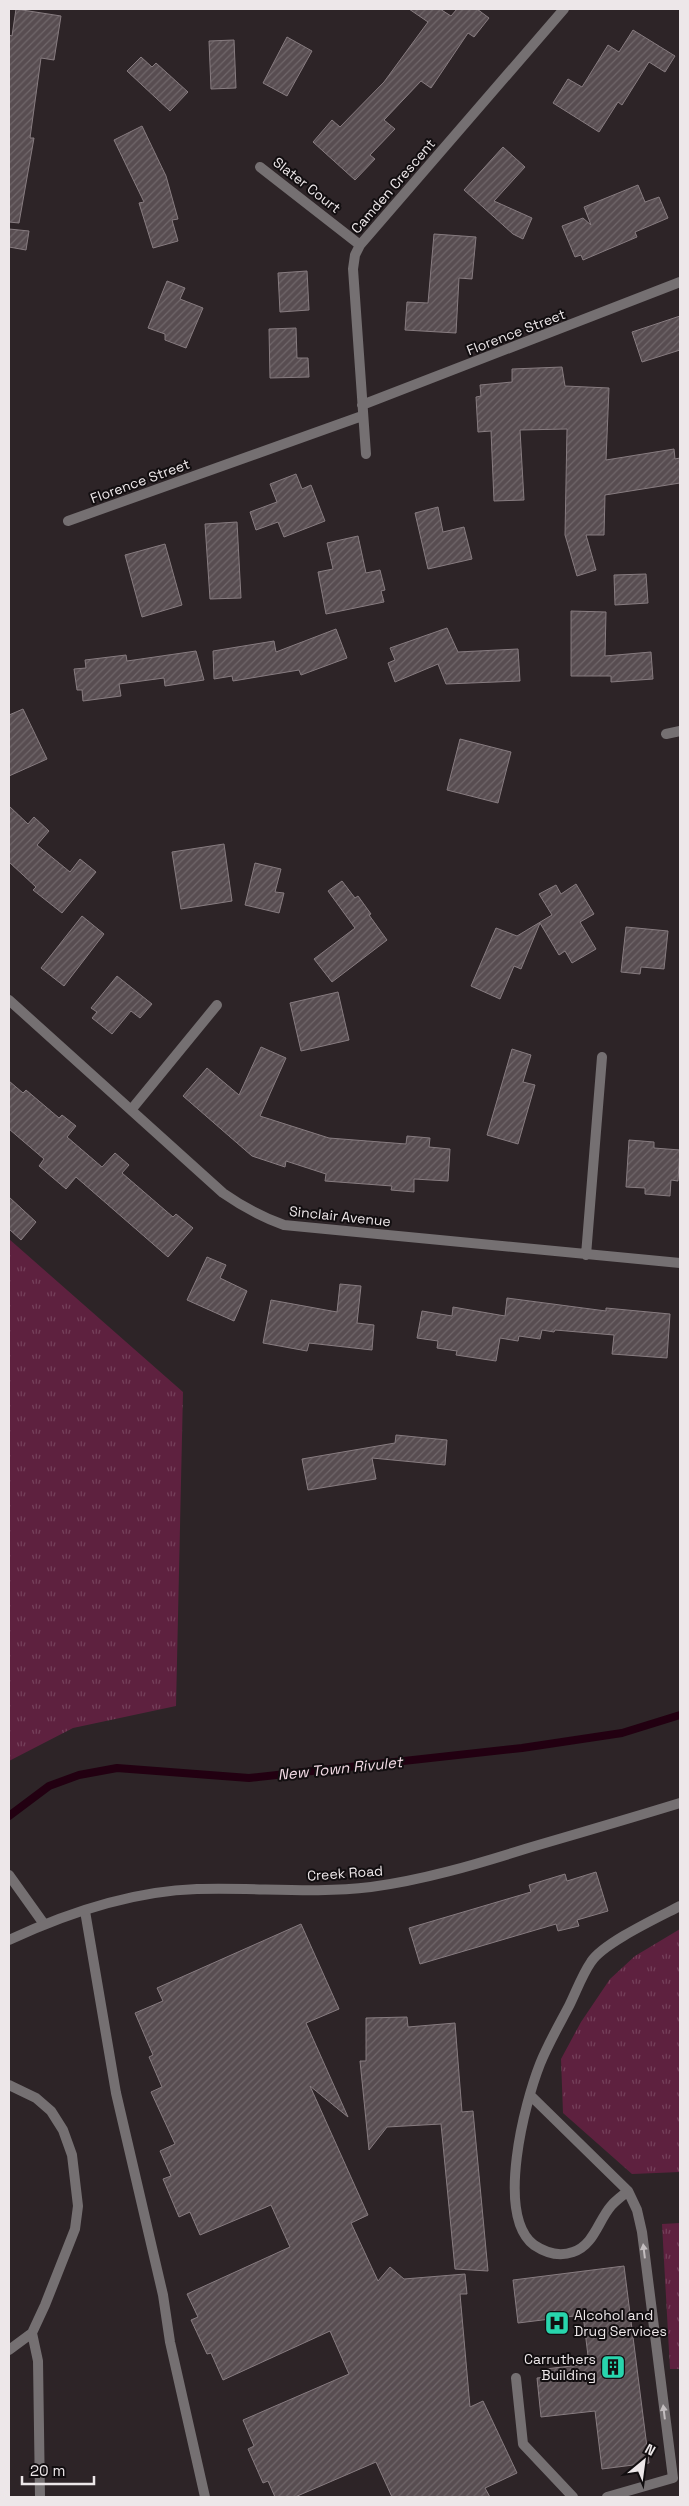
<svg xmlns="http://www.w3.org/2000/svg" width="689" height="2506" font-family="'Space Grotesk',sans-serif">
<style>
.park{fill:url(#park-tufts)}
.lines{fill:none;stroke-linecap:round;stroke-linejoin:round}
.stream{stroke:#201;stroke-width:8}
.building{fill:url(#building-hatch);stroke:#877c80}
.service{stroke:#757072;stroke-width:10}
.minor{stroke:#757072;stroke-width:10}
.tertiary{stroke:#757072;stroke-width:10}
.oneway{fill:#c3bdbf}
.labels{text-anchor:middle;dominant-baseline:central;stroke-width:4;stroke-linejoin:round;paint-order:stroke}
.street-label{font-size:14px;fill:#ede7e9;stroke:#120e10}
.poi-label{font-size:14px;fill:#ede7e9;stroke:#120e10;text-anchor:start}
.water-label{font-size:15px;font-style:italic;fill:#f3dbe5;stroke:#120e10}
</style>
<defs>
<pattern id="park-tufts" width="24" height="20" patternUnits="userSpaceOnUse" patternTransform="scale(1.25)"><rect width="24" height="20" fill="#5e213f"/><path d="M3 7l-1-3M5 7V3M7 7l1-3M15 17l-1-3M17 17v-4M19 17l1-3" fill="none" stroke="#75415b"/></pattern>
<pattern id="building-hatch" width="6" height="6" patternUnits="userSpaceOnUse" patternTransform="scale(1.25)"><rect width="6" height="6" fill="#584d51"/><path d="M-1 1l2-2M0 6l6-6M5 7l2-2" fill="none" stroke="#70676a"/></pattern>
</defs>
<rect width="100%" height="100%" fill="#2d2427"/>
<path class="park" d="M9 1239 183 1392 176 1706 73 1728 9 1761Z
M680 1929V2172L632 2174 563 2113 561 2059 581 2022 610 1979 635 1956Z
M680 2223V2369H670L662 2224Z"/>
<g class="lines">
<path class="stream" d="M9 1816 49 1786 79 1775 117 1768 249 1778 522 1748 622 1733 680 1715"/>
</g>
<path class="building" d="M16 9 61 16 54 60 41 58 30 138H34L19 223 9 222V35L12 36Z
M409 9H440L451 16 457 9H477L489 18 474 37 468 33 431 88 421 81 384 120 395 129 370 155 375 159 355 180 313 142 332 120 340 127 384 82 428 22Z
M633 30 675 56 665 72 649 62 622 105 618 102 599 132 553 103 568 79 582 87 608 45 619 52Z
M287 37 312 51 287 96 263 83Z
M234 40 236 88 211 89 209 41Z
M141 57 152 67 156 63 188 92 170 111 127 71Z
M142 126 166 176 178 219 172 220 178 241 153 248 139 203 144 202 114 140Z
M503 147 525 167 494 201 532 218 523 239 513 234 464 190Z
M638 185 645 202 659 197 668 218 635 232 637 237 583 260 581 255 575 257 562 226 583 218 591 225 584 207Z
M9 229 29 231 26 250 9 247Z
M434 234 476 237 472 279 459 278 456 333 405 330 407 302 428 303Z
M307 271 309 310 280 312 278 273Z
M167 281 185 288 180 299 203 308 186 348 165 340V334L148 328Z
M680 316V350L642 362 632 332Z
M296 328 297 358H308L309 377 270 378 269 329Z
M562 367 565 386 609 388 606 460 674 449 675 459 680 458V483L605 495 604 535H586L596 570 577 576 565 535 567 429 520 430 524 500 494 501 491 431 478 432 476 397 481 396 480 385 512 382V369Z
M296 474 302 489 311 485 325 521 284 537 278 522 256 530 250 512 277 502 270 484Z
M438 507 443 532 464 527 472 559 428 569 415 513Z
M237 522 241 598 210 599 205 524Z
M358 536 366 573 380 570 385 590 381 591 384 602 326 614 318 572 333 569 327 543Z
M165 544 182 605 142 617 125 555Z
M646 574 648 603 615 605 614 575Z
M571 611 606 612 605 656 651 652 653 679 611 682V676H571Z
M447 628 458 652 518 649 520 681 446 684 438 664 395 682 388 663 395 660 390 648Z
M336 629 347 658 301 675 299 670 233 681 232 676 214 679 213 651 274 641 276 652Z
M196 651 204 680 165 686 164 678 119 684 121 696 83 701 82 690H77L74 669 86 668 85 660 126 655 127 661Z
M23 709 47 759 9 776V715Z
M460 739 511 752 498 803 447 790Z
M9 806 28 824 34 817 49 831 37 845 70 872 80 859 96 872 62 913 33 890 36 887 9 862Z
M224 844 232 901 181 909 172 852Z
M255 863 281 869 275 892 284 893 279 913 245 905Z
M342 881 355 898 358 896 371 914 369 915 387 940 332 982 314 959 355 928 328 891Z
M576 884 594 914 580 922 596 949 572 963 565 951 559 955 540 923 521 969 514 966 500 999 471 986 496 928 517 936 552 915 539 894 556 885 561 894Z
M82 916 104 934 64 986 41 968Z
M626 927 668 931 664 969 641 967 640 974 621 972Z
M117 976 152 1004 140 1018 131 1011 112 1034 92 1018 97 1012 91 1008Z
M338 992 349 1040 301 1051 290 1003Z
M261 1047 286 1058 260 1116 329 1138 406 1144 407 1136 430 1138 429 1147 450 1149 448 1181 414 1179V1192L391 1190 392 1186 325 1181 326 1174 286 1161 285 1167 252 1156 183 1096 207 1068 239 1095Z
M512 1049 531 1055 523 1082 535 1085 518 1144 487 1135Z
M9 1081 23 1093 26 1090 59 1118 62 1115 76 1126 67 1137 102 1167 115 1153 129 1165 122 1173 173 1217 176 1214 193 1228 168 1257 76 1177 66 1189 39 1166 44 1159 9 1129Z
M629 1140 654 1142V1148L680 1150 678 1181 671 1180 670 1196 645 1194V1188L626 1187Z
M9 1197 36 1222 21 1240 9 1229Z
M207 1257 226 1265 220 1278 247 1291 234 1321 187 1300Z
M340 1284 361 1286 357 1323 374 1325 372 1350 309 1343 307 1351 263 1343 271 1300 337 1312Z
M507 1298 606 1311V1308L670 1314 667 1358 612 1354 614 1335 555 1330 554 1332 542 1330 540 1339 519 1336 518 1341 500 1338 496 1361 456 1355 457 1351 437 1348 438 1341 417 1338 422 1311 452 1316 453 1307 505 1316Z
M396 1435 447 1440 445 1465 372 1458 376 1479 308 1490 302 1459 395 1443Z
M596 1872 608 1911 577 1920 579 1926 558 1931 556 1924 420 1964 409 1928 531 1892 529 1885 565 1874 567 1881Z
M301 1924 339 2009 306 2023 348 2117 310 2086 368 2215 351 2223 378 2281 390 2267 404 2279 465 2274 467 2294H460L470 2407 483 2401 517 2473 485 2488 490 2497H392L376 2462 295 2497H275L268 2481 263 2483 248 2449 254 2446 243 2420 349 2374 330 2331 223 2380 211 2353 207 2354 191 2320 198 2317 187 2294 290 2247 271 2205 200 2235 190 2212 179 2217 163 2179 171 2176 160 2151 175 2144 151 2092 162 2087 149 2057 153 2055 135 2013 163 2001 157 1988Z
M407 2017 408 2027 455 2023 462 2112 473 2111 488 2271 455 2269 441 2124 387 2127 369 2150 360 2061H366V2018Z
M624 2266 649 2463 602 2469 595 2411 541 2417 537 2378 546 2377 545 2369 589 2364 583 2315 518 2323 513 2280Z"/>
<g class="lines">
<path class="service" d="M85 1911 116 2093 163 2295 170 2342 205 2497
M9 2085 36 2098 51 2111 63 2130 72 2155 78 2206 75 2229 45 2305 32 2333 9 2350
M530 2095 628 2191 637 2210 642 2232 673 2478 607 2497
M628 2191C622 2196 615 2201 611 2206 598 2221 594 2245 573 2252 559 2257 546 2253 534 2245 495 2215 525 2102 540 2064 548 2044 559 2025 569 2006 576 1992 582 1975 591 1962 603 1943 659 1917 680 1906
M32 2333 38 2361 40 2497
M516 2378 523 2444 573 2497"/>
<path class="minor" d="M260 167 360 245
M362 405 680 282
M366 454 353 269 355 255 360 245 564 9
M68 521 362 416
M666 734 680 731
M9 1000 223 1193C243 1207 262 1217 284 1225L680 1263
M131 1110 217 1005
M586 1255 602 1057
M9 1875 44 1924"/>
<path class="tertiary" d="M9 1940C67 1913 132 1891 197 1889 255 1887 313 1894 371 1887 423 1880 474 1865 525 1849 576 1834 628 1819 680 1803"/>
</g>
<defs><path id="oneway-solid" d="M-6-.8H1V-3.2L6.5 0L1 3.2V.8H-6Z" transform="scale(1.25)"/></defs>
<g class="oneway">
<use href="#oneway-solid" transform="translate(644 2251) rotate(-97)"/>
<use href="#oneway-solid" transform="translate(664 2412) rotate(-97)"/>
</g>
<defs>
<symbol id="hospital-square" viewBox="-11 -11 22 22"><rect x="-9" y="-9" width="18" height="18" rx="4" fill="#28d5ad" stroke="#120e10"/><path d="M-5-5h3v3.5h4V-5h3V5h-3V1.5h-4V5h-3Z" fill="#111"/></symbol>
<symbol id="building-square" viewBox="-11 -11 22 22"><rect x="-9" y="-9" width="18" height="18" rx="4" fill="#28d5ad" stroke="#120e10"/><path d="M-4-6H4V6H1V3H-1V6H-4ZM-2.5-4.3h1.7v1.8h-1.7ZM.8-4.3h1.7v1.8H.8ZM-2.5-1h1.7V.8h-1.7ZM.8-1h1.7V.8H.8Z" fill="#111"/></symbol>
</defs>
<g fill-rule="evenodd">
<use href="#hospital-square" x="543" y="2309" width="28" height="28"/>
<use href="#building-square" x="599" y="2353" width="28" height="28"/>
</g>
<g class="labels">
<g class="street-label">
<text transform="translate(307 185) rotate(38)">Slater Court</text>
<text transform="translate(393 186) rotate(-49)">Camden Crescent</text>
<text transform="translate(516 332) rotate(-21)">Florence Street</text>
<text transform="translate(140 481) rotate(-20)">Florence Street</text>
<text transform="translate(340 1216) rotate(6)">Sinclair Avenue</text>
<text transform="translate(345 1873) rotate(-4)">Creek Road</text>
</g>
<g class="poi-label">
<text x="574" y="2315">Alcohol and<tspan x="574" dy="16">Drug Services</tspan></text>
<text x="596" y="2359" text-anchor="end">Carruthers<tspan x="596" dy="16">Building</tspan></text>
</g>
<g class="water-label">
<text transform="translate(340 1768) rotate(-6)">New Town Rivulet</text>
</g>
</g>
<rect width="689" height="2506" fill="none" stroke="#ede7e9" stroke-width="20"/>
<g transform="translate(644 2461) rotate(29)" stroke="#120e10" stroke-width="4" paint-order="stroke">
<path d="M0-4L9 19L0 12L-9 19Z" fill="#ede7e9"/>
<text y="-8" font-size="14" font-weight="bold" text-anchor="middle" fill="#ede7e9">N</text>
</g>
<path d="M22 2476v8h72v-8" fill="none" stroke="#ede7e9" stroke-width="2.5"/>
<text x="30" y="2476" font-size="15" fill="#ede7e9" stroke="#120e10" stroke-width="4" paint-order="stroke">20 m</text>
</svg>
